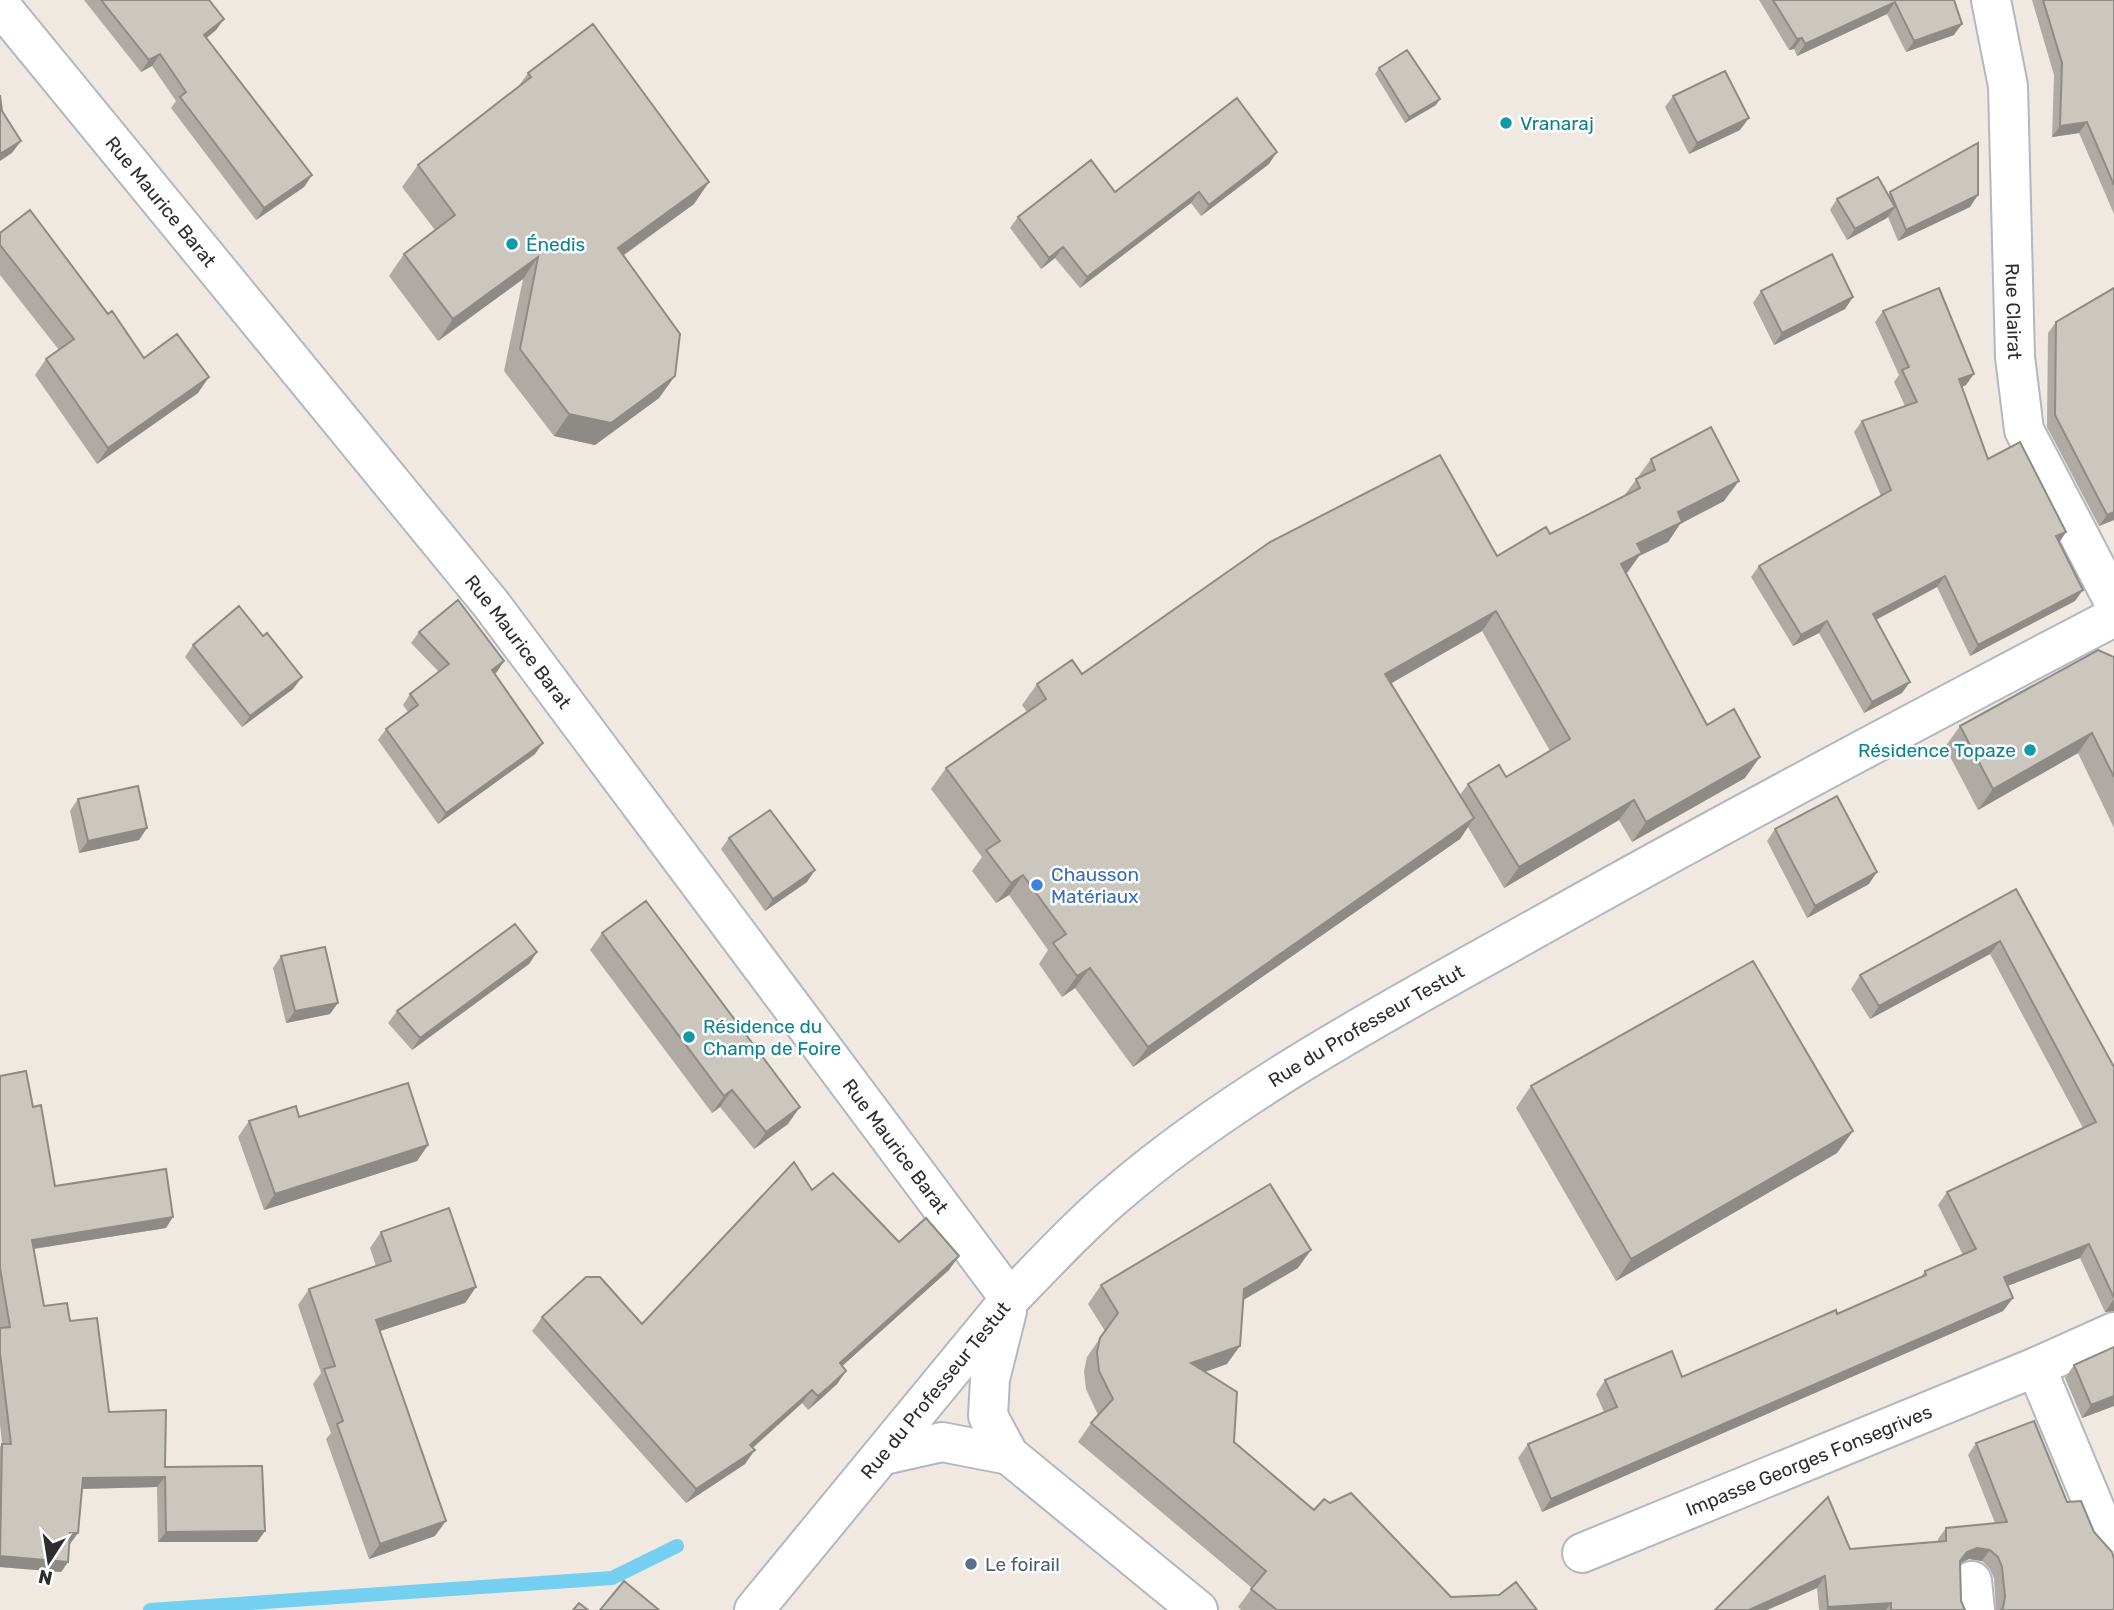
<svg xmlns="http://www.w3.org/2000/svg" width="2114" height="1610" font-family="Rubik,sans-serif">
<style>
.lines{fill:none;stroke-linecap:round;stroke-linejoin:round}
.stream{stroke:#75cff0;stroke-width:14}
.minor-casing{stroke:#b4b7c1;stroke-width:42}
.minor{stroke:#fff;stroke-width:38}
.wall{fill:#afaba4;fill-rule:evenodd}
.shaded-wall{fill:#8e8b86}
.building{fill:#cbc7bf;stroke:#8e8b86;stroke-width:2}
.culture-dot{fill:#0f9aa8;stroke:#fff;stroke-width:2.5}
.shop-dot{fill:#3f7fe0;stroke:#fff;stroke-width:2.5}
.service-dot{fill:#5c6f8a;stroke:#fff;stroke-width:2.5}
.labels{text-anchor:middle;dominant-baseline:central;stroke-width:5;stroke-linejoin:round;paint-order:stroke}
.culture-label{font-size:19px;fill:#0d838f;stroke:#fff;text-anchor:start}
.street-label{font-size:19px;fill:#2e2e2e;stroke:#fff}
.shop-label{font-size:19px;fill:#366cbe;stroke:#fff;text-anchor:start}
.service-label{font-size:19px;fill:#4e5e75;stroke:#fff;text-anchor:start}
</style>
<rect width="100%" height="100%" fill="#efe9e1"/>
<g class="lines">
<path class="stream" d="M150 1610 612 1578 677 1546"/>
<defs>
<g id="minor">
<path id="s1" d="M1991 0 2008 86 2015 357 2024 430 2114 602"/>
<path id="s2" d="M0 5 491 604 1010 1299"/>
<path d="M1007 1311 990 1379 988 1416 1009 1455 1198 1610"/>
<path d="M2114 1332 2036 1367 2106 1535 2114 1544"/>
<path d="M884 1455 942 1442 1009 1455"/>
<path id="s3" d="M1582 1553 2036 1367"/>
<path d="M1972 1581 1975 1610"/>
<path id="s4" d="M754 1610 1010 1299C1045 1263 1080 1225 1118 1193 1243 1086 1405 1002 1549 921 1736 816 1925 716 2114 617"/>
</g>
</defs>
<use href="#minor" class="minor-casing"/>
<use href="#minor" class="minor"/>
</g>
<path class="wall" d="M84 0H172L224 19 216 30 206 38 312 175 304 187 256 220 171 108 176 101 152 66 141 72Z
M1759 0H1954V35L1906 52 1887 14 1797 56 1794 49 1789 50Z
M2032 0H2114V214L2079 133 2052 137 2054 75Z
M1379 68 1436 105 1405 123 1375 74Z
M528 73 694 204 623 256 659 398 595 445 554 436 504 371 523 279 438 341 389 276 404 254 435 230 402 187 418 165 518 87Z
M1673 96 1740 130 1689 154 1665 107Z
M1269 164 1201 216 1191 203 1080 288 1055 258 1041 269 1010 228 1018 217 1115 192Z
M1890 192 1970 207 1898 241 1888 217 1847 240 1830 210 1837 199 1888 195Z
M0 233 108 314 144 358 198 393 97 464 35 375 46 359 59 350 0 275Z
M1761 291 1853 297 1845 309 1774 345 1753 303Z
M1883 311 1966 385 1962 387 1988 459 2059 542 2075 601 1970 656 1937 587 1876 620 1902 693 1864 713 1819 633 1793 646 1751 577 1759 566 1881 496 1854 432 1862 421 1905 406 1894 382 1899 375 1875 322Z
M2056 322 2114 520 2099 526 2047 427 2048 333Z
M1651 459 1724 501 1680 524 1668 542 1639 556 1626 574 1707 725 1745 778 1632 842 1619 820 1504 888 1468 827 1460 839 1133 1067 1075 988 1062 997 1039 964 1048 950 1009 895 996 903 972 871 982 857 931 789 946 768 1027 712 1022 705 1037 684 1082 674 1497 556 1550 534 1624 496ZM1482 631 1550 751 1506 777 1468 784 1460 795 1391 683Z
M419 632 497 672 494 674 535 754 438 824 378 740 386 729 408 712 403 705 410 694 439 672 411 643Z
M193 645 293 689 242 727 185 657Z
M2114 657V828L2078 753 1978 810 1945 747 1960 726Z
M78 799 147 828 139 840 79 853 70 811Z
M1775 829 1869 884 1807 918 1767 841Z
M729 838 807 882 765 911 721 849Z
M2016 889 2114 1067V1311L2105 1312 2080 1258 2007 1286 2013 1298 2003 1311 1542 1512 1518 1458 1528 1444 1604 1412 1596 1394 1605 1380 1682 1377 1837 1314 1921 1277 1925 1271 1963 1255 1938 1205 1947 1192 2083 1128 1990 954 1870 1019 1851 989 1860 975Z
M602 933 788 1124 754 1149 720 1107 712 1113 590 950Z
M537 952 529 964 412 1050 388 1023 397 1011Z
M281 956 330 1014 286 1023 273 968Z
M0 1076 33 1107 55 1186 166 1228 34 1249 44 1306 70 1321 109 1412 165 1467 265 1531 257 1542H158L157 1487 82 1489 70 1544H69L68 1562 61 1572 0 1567V1447L2 1444 0 1424Z
M1531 1086 1853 1131 1837 1153 1616 1281 1516 1108Z
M299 1117 428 1145 417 1161 264 1210 238 1137 249 1121Z
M812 1190 949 1270 842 1366 846 1371 837 1384 822 1398 808 1410 802 1403 753 1448 745 1464 686 1503 532 1331 542 1317 642 1324Z
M381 1232 476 1287 465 1303 380 1331 435 1536 369 1559 326 1439 331 1433 313 1384 321 1373 298 1305 309 1289 376 1266 370 1248Z
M1298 1268 1243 1300 1227 1364 1205 1372 1234 1442 1314 1510 1451 1597 1537 1610H1241L1238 1607 1252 1588 1078 1442 1091 1423 1098 1415 1086 1389 1084 1371 1087 1357 1105 1331 1088 1304 1101 1285Z
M2074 1365 2114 1406 2082 1418 2065 1378Z
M1976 1443 2067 1502 2114 1610H1996L1994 1578 1990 1569 1982 1561 1969 1559 1960 1563 1961 1601 1965 1610H1819L1817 1588 1767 1610H1715L1850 1549 1938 1542V1539L1946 1528 1995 1523 1968 1455Z"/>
<path class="shaded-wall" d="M1895 2 1887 14 1797 56 1805 44Z
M224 19 216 30 196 47 204 35Z
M1962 24 1954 35 1906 52 1914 41Z
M1802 38 1794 49 1789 50 1797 39Z
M160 54 152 66 141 72 149 60Z
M1440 99 1436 105 1405 123 1409 117Z
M1749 118 1740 130 1689 154 1697 143Z
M2087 122 2079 133 2052 137 2060 126Z
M21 141 12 153 0 161V154Z
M1277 152 1269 164 1201 216 1209 205Z
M312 175 304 187 256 220 264 208Z
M709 182 694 204 602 270 618 248Z
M1199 192 1191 203 1080 288 1087 277Z
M1978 195 1970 207 1898 241 1906 230Z
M1895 207 1887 218 1847 240 1855 229Z
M1063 247 1055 258 1041 269 1049 258Z
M538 257 523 279 438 341 453 319Z
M1853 297 1845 309 1774 345 1782 333Z
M1974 374 1966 385 1951 391 1959 379Z
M675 376 659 398 595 445 554 436 569 414Z
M209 377 198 393 97 464 108 448Z
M1739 481 1724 501 1680 524 1668 542 1639 556 1627 573 1606 584 1621 564 1637 544 1678 512Z
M2114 512V520L2099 526 2107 515Z
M2066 532 2059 543 2056 536Z
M1945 576 1937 587 1866 625 1873 614Z
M2083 590 2075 601 1970 656 1978 645Z
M1496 611 1482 631 1371 695 1385 674Z
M1827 621 1819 633 1793 646 1801 635Z
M504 661 497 672 484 681 492 670Z
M302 677 293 689 242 727 250 716Z
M1910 682 1902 693 1864 713 1872 702Z
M2092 733 2078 753 1978 810 1993 789Z
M543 743 535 754 438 824 446 813Z
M1760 757 1745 778 1632 842 1646 822Z
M1634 800 1619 820 1504 888 1519 867Z
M1474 818 1460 839 1133 1067 1148 1047Z
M147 828 139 840 79 853 88 841Z
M815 870 807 882 765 911 773 899Z
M1877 872 1869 884 1807 918 1815 906Z
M1023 875 1009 895 996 903 1011 883Z
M2000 941 1990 954 1870 1019 1879 1006Z
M537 952 529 964 412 1050 420 1038Z
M1090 968 1075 988 1062 997 1077 976Z
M338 1003 330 1014 286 1023 295 1011Z
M732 1090 720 1107 712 1113 724 1096Z
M800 1107 788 1124 754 1149 766 1132Z
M1853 1131 1837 1153 1616 1281 1631 1259Z
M428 1145 417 1161 264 1210 275 1194Z
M173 1217 166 1228 25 1250 32 1240Z
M2089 1244 2080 1258 1994 1291 2004 1277Z
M1311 1250 1298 1268 1231 1307 1244 1289Z
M959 1256 949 1270 830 1377 840 1363Z
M476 1287 465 1303 365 1336 376 1320Z
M2013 1298 2003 1311 1542 1512 1551 1499Z
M2114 1299V1311L2105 1312Z
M1240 1346 1227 1364 1178 1381 1191 1363Z
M846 1371 837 1384 808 1410 818 1396Z
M812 1390 802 1403 740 1459 750 1445Z
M2114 1396V1406L2082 1418 2091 1405Z
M755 1450 745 1464 686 1503 696 1489Z
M165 1477 157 1487 75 1489 83 1478Z
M446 1521 435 1536 369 1559 380 1544Z
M265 1531 257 1542H158L166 1532Z
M70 1533H78L70 1544H63Z
M1977 1548 1990 1550 1982 1561 1969 1559 1959 1564 1967 1552Z
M0 1556 68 1562 61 1572 0 1567Z
M1825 1576 1817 1588 1767 1610H1749Z
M1891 1603 1886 1610H1826L1828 1607Z"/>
<path class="building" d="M101 0H209L224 19 204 35 312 175 264 208 180 97 186 92 160 54 149 60Z
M1773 0H1954L1962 24 1914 41 1895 2 1805 44 1802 38 1797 39Z
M2043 0H2114V185L2087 122 2060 126 2062 63Z
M593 24 709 182 618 248 680 334 675 376 611 423 569 414 520 349 538 257 453 319 404 254 455 215 418 165 531 77 528 73Z
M1407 50 1440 99 1409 117 1379 68Z
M1725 71 1749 118 1697 143 1673 96Z
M0 95 2 111 21 141 0 154Z
M1237 98 1277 152 1209 205 1199 192 1087 277 1063 247 1049 258 1018 217 1091 160 1115 192Z
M1978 143V195L1906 230 1890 192Z
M1878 177 1895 207 1855 229 1837 199Z
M30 210 108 314 112 311 144 358 177 334 209 377 108 448 46 359 74 339 0 245V233Z
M1832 254 1853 297 1782 333 1761 291Z
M1939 288 1974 374 1959 379 1988 459 2020 442 2066 532 2056 536 2083 590 1978 645 1945 576 1873 614 1910 682 1872 702 1827 621 1801 635 1759 566 1891 490 1862 421 1917 402 1902 370 1909 367 1883 311Z
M2114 288V512L2107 515 2055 415 2056 322Z
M1711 427 1739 481 1678 512 1682 522 1637 544 1642 553 1621 564 1707 725 1734 709 1760 757 1646 822 1634 800 1519 867 1468 784 1499 765 1506 777 1570 739 1496 611 1385 674 1474 818 1148 1047 1090 968 1077 976 1053 943 1066 934 1023 875 1011 883 986 850 1000 841 946 768 1046 699 1037 684 1072 660 1082 674 1270 542 1440 455 1497 556 1546 527 1550 534 1640 488 1636 479 1655 470 1651 459Z
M458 600 504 661 492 670 543 743 446 813 386 729 418 705 410 694 449 664 419 632Z
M239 606 263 636 267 633 302 677 250 716 193 645Z
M2098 650 2114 657V777L2092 733 1993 789 1960 726Z
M138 786 147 828 88 841 78 799Z
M1837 796 1877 872 1815 906 1775 829Z
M770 810 815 870 773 899 729 838Z
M2016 889 2114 1067V1298L2089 1244 2004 1277 2013 1298 1551 1499 1528 1444 1617 1407 1605 1380 1672 1351 1682 1377 1836 1310 1837 1314 1926 1275 1925 1271 1976 1249 1947 1192 2096 1122 2000 941 1879 1006 1860 975Z
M646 901 800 1107 766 1132 732 1090 724 1096 602 933Z
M515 924 537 952 420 1038 397 1011Z
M325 947 338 1003 295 1011 281 956Z
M1753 961 1853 1131 1631 1259 1531 1086Z
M26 1071 33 1107 41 1105 55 1186 166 1169 173 1217 32 1240 44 1306 67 1303 70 1321 97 1318 109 1412 166 1410 165 1467 262 1466 265 1531 166 1532 165 1477 83 1478 78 1533H70L68 1562 0 1556 2 1444H11L0 1353V1328L10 1327 0 1268V1076Z
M408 1083 428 1145 275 1194 249 1121 296 1106 299 1117Z
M794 1162 812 1190 833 1173 899 1242 926 1218 959 1256 840 1363 846 1371 832 1384 818 1396 812 1390 750 1445 755 1450 696 1489 542 1317 586 1277H600L642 1324Z
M1270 1184 1311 1250 1244 1289 1240 1346 1191 1363 1237 1392 1234 1442 1314 1510 1324 1499 1330 1503 1351 1493 1451 1597 1499 1595 1516 1582 1537 1610H1277L1251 1589 1266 1571 1091 1423 1113 1399 1099 1371 1097 1352 1100 1338 1118 1313 1101 1285Z
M449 1208 476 1287 376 1320 446 1521 380 1544 337 1424 343 1421 324 1369 335 1366 309 1289 391 1261 381 1232Z
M2114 1347V1396L2091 1405 2074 1365Z
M2034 1421 2067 1502 2081 1501 2094 1532 2112 1552 2114 1559V1610H2001L2003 1608 2005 1597 2002 1567 1998 1557 1990 1550 1977 1548 1967 1552 1960 1561 1961 1601 1965 1610H1891V1603L1828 1607 1825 1576 1749 1610H1715L1828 1497 1850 1549 1946 1541V1528L2007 1522 1976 1443Z
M624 1581 659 1610H600Z
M579 1603 588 1610H573Z"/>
<g class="culture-dot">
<circle cx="1506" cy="123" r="7"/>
<circle cx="512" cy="244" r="7"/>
<circle cx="2030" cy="750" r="7"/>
<circle cx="689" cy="1037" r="7"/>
</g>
<circle class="shop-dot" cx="1037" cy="885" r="7"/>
<circle class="service-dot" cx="971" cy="1564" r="7"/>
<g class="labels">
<g class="culture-label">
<text x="1520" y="123">Vranaraj</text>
<text x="526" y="244">Énedis</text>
<text x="2016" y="750" text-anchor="end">Résidence Topaze</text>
<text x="703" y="1026">Résidence du<tspan x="703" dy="22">Champ de Foire</tspan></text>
</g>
<g class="street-label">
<text stroke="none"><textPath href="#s2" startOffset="254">Rue Maurice Barat</textPath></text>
<text stroke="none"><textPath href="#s1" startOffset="313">Rue Clairat</textPath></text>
<text stroke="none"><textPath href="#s2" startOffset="821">Rue Maurice Barat</textPath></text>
<text stroke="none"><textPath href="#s4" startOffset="854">Rue du Professeur Testut</textPath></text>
<text stroke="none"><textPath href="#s2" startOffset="1451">Rue Maurice Barat</textPath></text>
<text stroke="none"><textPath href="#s4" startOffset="285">Rue du Professeur Testut</textPath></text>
<text stroke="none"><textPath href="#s3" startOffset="245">Impasse Georges Fonsegrives</textPath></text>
</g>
<g class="shop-label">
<text x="1051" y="874">Chausson<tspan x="1051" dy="22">Matériaux</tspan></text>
</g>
<g class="service-label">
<text x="985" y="1564">Le foirail</text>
</g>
</g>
<g transform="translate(49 1561) rotate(192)" stroke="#ffffff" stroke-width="5" paint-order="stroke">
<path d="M0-5L12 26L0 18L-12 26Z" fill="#2e2e2e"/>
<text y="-10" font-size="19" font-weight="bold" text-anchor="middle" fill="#2e2e2e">N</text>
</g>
</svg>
